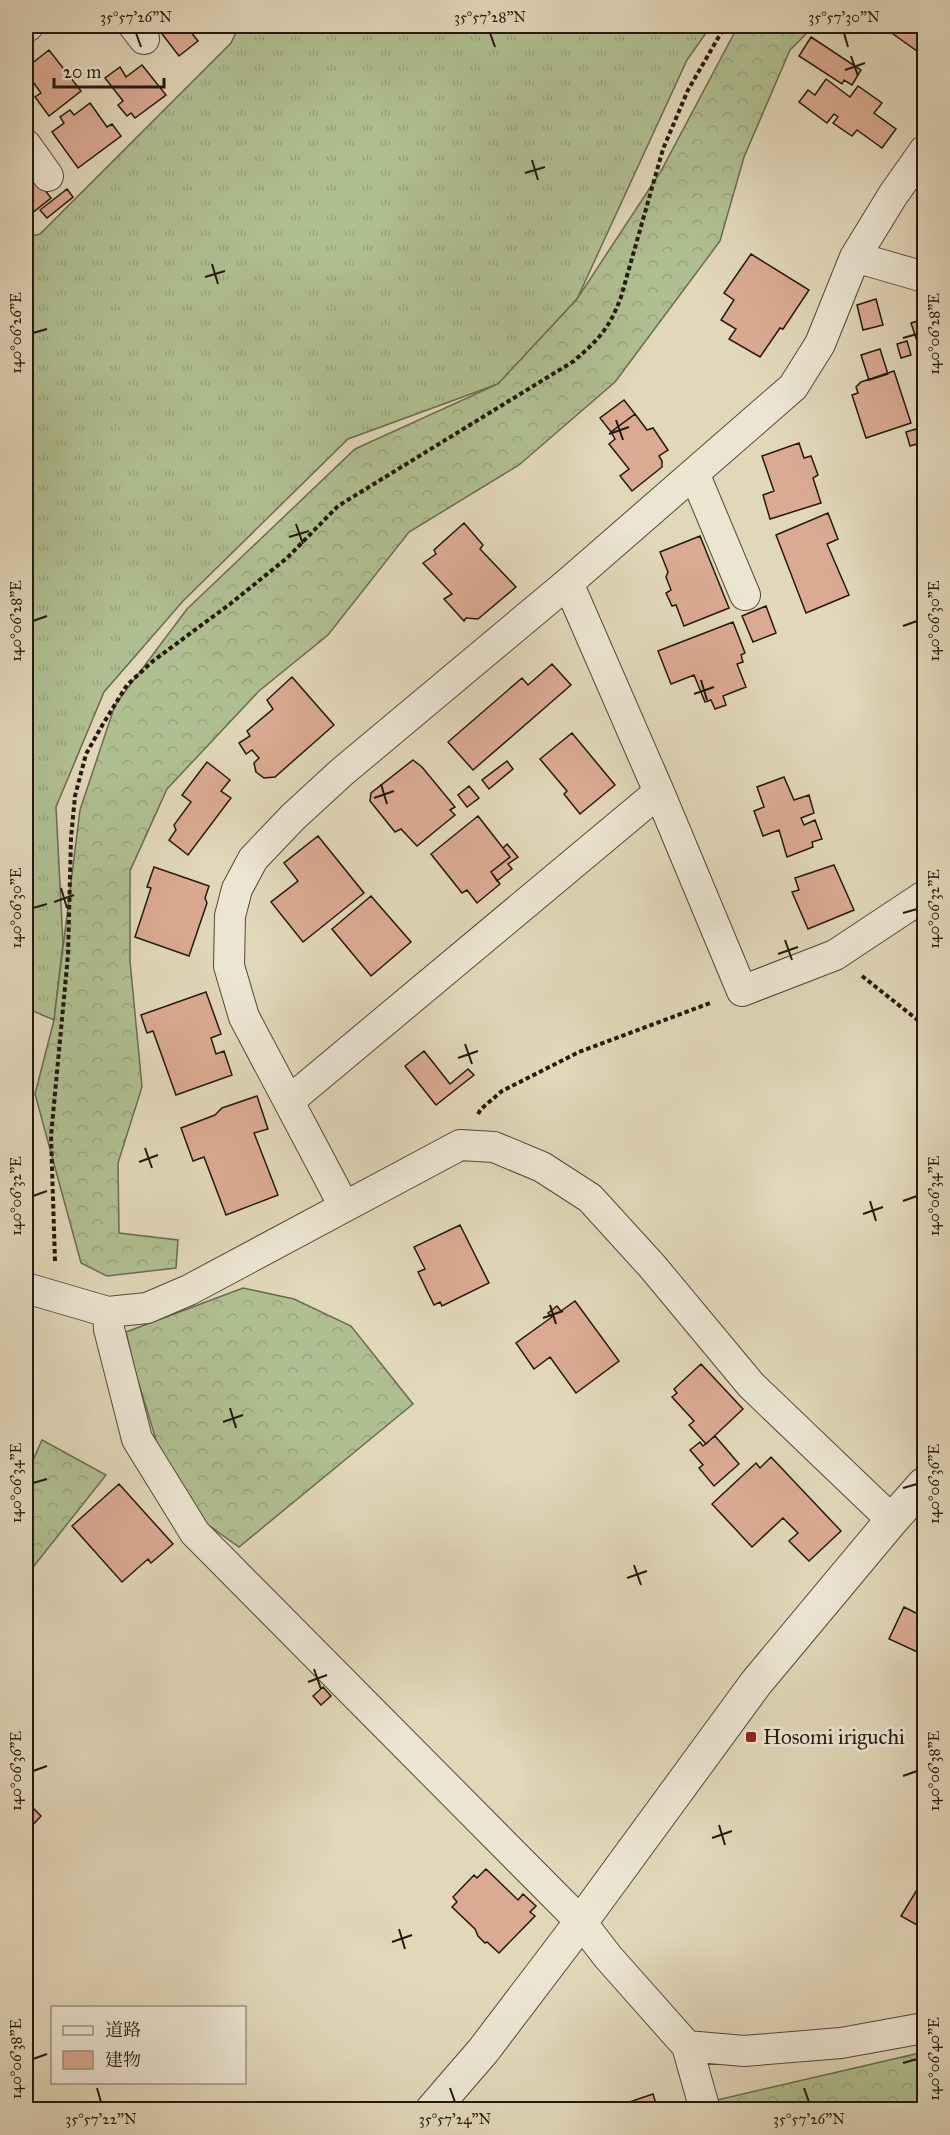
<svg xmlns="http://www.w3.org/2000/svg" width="950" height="2135" font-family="'IM FELL Great Primer','Noto Serif JP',serif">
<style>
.grass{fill:url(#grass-tufts);stroke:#6a6c50;stroke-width:1.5}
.forest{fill:url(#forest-crowns);stroke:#6a6c50;stroke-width:1.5}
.building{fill:#daaa92;stroke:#25190f;stroke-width:1.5}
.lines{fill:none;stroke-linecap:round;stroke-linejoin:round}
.minor-casing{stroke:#54483a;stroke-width:32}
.tertiary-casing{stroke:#54483a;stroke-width:35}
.path{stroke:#25190f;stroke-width:4;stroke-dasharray:4.5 3;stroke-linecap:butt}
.minor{stroke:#ece5d2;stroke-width:30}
.tertiary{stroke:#ece5d2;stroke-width:33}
.ticks{fill:none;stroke:#25190f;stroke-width:2}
.poi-dot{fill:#8f2418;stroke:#ece5d2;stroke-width:2}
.labels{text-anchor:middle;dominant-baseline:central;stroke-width:6;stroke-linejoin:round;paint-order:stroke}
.poi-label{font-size:21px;fill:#25190f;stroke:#ece5d2;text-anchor:start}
.neatline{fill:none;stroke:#25190f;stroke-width:2}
.ticks-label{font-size:15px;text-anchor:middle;fill:#25190f}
</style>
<defs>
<pattern id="grass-tufts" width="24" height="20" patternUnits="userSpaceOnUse" patternTransform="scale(1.5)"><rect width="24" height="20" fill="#b0bf91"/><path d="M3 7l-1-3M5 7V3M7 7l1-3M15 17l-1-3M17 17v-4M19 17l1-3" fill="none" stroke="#97a47c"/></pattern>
<pattern id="forest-crowns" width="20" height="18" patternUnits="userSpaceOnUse" patternTransform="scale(1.5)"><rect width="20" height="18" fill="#b0bf91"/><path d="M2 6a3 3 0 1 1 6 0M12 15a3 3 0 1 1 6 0" fill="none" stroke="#97a47c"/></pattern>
</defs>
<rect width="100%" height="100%" fill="#e1d7b9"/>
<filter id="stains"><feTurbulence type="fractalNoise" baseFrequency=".00333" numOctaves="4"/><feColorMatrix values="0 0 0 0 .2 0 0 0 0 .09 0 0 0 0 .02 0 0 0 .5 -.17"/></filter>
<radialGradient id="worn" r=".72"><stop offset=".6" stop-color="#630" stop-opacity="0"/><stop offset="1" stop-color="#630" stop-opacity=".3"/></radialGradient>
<path class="grass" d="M239 26H711L687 60 577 299 498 384 348 439 183 601 104 692 56 807 63 943 54 1020 26 1008V237L40 234 231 43Z"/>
<path class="forest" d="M738 26H814L790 50 744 157 720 241 615 382 519 465 409 532 328 635 259 691 167 789 130 871V961L142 1087 118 1163 119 1233 178 1240 176 1268 107 1276 81 1263 35 1094 54 1020 80 810 115 705 187 609 355 449 498 384 577 299 661 171Z
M243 1288 294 1299 351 1326 413 1404 239 1547 204 1522 157 1443 135 1371 126 1332Z
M42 1440 106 1475 26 1576V1476Z
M924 2052V2109L719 2110 717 2100Z"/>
<path class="building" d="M156 26H186L198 41 179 56Z
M882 26H924V56Z
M811 37 861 70 852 85 844 80 842 84 799 56Z
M49 50 81 91 49 116 35 97 41 93 26 72V68Z
M142 65 166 95 135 118 131 113 127 116 118 105 123 101 105 78 120 67 126 77Z
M826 79 850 97 858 86 882 103 874 113 896 129 882 148 857 130 852 136 833 123 838 117 834 114 827 123 799 102 808 90 815 95Z
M90 103 107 127 112 124 121 136 78 168 52 132 64 123 60 117 70 110 74 115Z
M26 165 51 198 26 218Z
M67 189 73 197 47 218 40 210Z
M751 254 809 290 783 329 780 328 760 357 729 339 736 329 721 320 734 300 724 293Z
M876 299 883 325 863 330 857 305Z
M924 319V362L911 323Z
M907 341 911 355 901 358 897 344Z
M880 349 888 374 869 380 861 355Z
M894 371 911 423 866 438 852 395 858 393 856 387 861 382Z
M624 400 635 414 611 432 600 418Z
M635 414 647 430 653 428 668 450 659 456 662 461V467L632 491 620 476 629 469 609 444 615 439 611 432Z
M916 429 920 443 910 446 906 432Z
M799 443 804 458 811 456 818 475 813 478 821 503 770 519 763 495 774 491 762 456Z
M828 513 838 539 827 544 849 595 806 613 776 535Z
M464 523 483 545 480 549 516 587 478 619 466 618 464 621 444 599 452 594 423 563 436 554 434 550Z
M700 536 729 608 684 626 676 605 672 606 666 593 671 590 666 577 668 572 660 552Z
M766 606 776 633 753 642 742 616Z
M733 622 745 653 741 655 743 662 737 664 746 687 723 696 726 705 715 709 711 700 705 702 694 675 671 684 658 651Z
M552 664 571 685 473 770 448 742 522 678 528 685Z
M292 677 334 725 275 777 264 778 256 772 254 763 259 758 252 750 246 754 239 743 250 736 247 731 273 709 267 700Z
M572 733 615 785 580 814 564 794 567 791 540 759Z
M413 760 422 767 455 807 450 810 455 815 417 846 401 829 395 832 370 801 371 793Z
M507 761 513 769 489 789 482 780Z
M207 762 230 780 221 791 231 798 188 855 169 840 176 830 174 825 191 802 182 795Z
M784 777 794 800 809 795 814 813 801 818 804 825 815 820 822 839 812 842 813 847 787 857 779 830 763 836 754 811 764 807 757 787Z
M469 786 479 798 467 807 458 795Z
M478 816 510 857 491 872 500 884 477 903 467 890 462 893 431 854Z
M318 836 364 893 303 942 271 902 298 881 284 863Z
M507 844 518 857 508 864 512 869 497 881 491 872 510 857 503 848Z
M834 865 854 910 808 929 792 892 799 890 795 878Z
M154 867 209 886 205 898 207 903 189 956 135 937 151 888 147 887Z
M371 896 411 942 371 976 332 929Z
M206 992 221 1034 211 1038 216 1054 224 1051 232 1075 176 1095 153 1031 147 1033 141 1015Z
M424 1051 450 1084 468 1069 474 1075 436 1105 405 1066Z
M257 1096 268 1129 254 1133 278 1195 226 1215 204 1157 193 1161 181 1128 215 1115 222 1108Z
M460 1225 489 1283 442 1306 440 1302 434 1305 418 1272 425 1269 414 1247Z
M575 1301 619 1361 576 1393 550 1357 534 1369 516 1343 552 1317 548 1313 557 1306 561 1311Z
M701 1364 743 1409 706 1444 689 1425 694 1421 672 1397 677 1393 674 1389Z
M715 1436 739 1464 714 1486 699 1468 703 1465 690 1450 700 1442 703 1446Z
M771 1457 841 1531 809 1561 789 1541 798 1533 783 1518 752 1547 712 1504 756 1463 760 1468Z
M119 1484 173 1544 151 1563 148 1559 122 1582 72 1526Z
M904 1607 924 1617V1655L889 1639Z
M323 1687 331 1696 321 1705 313 1696Z
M26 1801 41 1816 26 1832Z
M486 1869 518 1900 523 1894 536 1906 530 1912 535 1916 499 1953 487 1942 485 1943 478 1936 475 1929 452 1907 457 1902 453 1897 474 1875 477 1878Z
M924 1870V1929L901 1916 923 1880 921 1876Z
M653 2094 658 2110H606Z"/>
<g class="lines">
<defs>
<path id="minor" d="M134 26 144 39
M26 27 28 26
M26 145 48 176
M855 257 924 277
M694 473 745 595
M568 583 659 792 742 991 835 955 924 896
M289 1101 659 792
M344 1206 244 1017 229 966 230 916 237 889 253 859 293 817 342 772 568 583 793 387 820 344 855 257 893 195 924 151
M26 1288 108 1312 147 1308 189 1290 460 1145 494 1147 542 1167 590 1198 652 1266 751 1385 892 1520
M108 1312 109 1329 137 1439 195 1533 581 1922 608 1957 687 2046 744 2051 841 2043 924 2028
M687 2046 705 2110"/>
<path id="tertiary" d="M432 2110 483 2051 581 1922 756 1683 892 1520 924 1484"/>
</defs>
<use href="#minor" class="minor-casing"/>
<use href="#tertiary" class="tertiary-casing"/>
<path class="path" d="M862 976 924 1025
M478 1114 481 1109 502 1091 579 1052 710 1003
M55 1261 51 1136 68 955 71 838 75 796 86 754 103 724 127 685 153 661 230 604 287 558 338 506 574 361C599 339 609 329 621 297L663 149 688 90 725 26"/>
<use href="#minor" class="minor"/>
<use href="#tertiary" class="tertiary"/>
</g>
<path class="ticks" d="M136 33 141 47M490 33 495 47M844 33 848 47M851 56 858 76M845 70 865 63M532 160 538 180M525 173 545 167M212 264 218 284M205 277 225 271M33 333 47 329M903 338 917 334M616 420 623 440M609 434 629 427M296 524 303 544M289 537 309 531M33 621 47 616M903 626 917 621M701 680 707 700M694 694 714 687M381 784 387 804M374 798 394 791M61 888 67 908M54 902 74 895M33 908 47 904M903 913 917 909M785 940 792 960M778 954 798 947M465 1044 472 1064M458 1058 478 1051M145 1148 152 1168M139 1162 158 1155M33 1196 47 1191M870 1201 876 1221M903 1201 917 1196M863 1214 883 1207M550 1305 556 1324M543 1318 563 1311M230 1408 236 1428M223 1422 243 1415M33 1483 47 1479M903 1488 917 1484M634 1565 641 1585M627 1578 647 1571M314 1669 321 1689M308 1682 327 1675M33 1771 47 1766M903 1776 917 1771M719 1825 725 1845M712 1838 732 1831M399 1929 405 1949M392 1942 412 1935M33 2059 47 2054M903 2063 917 2059M97 2088 101 2102M450 2088 455 2102M804 2088 809 2102"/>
<rect class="poi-dot" x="745" y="1731" width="12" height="12" rx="3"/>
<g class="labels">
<g class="poi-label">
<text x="763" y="1737">Hosomi iriguchi</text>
</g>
</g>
<rect width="950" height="2135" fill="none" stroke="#e1d7b9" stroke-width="66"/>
<rect x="51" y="2006" width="195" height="78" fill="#ece5d2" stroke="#9c9384" stroke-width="1.5"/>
<rect x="63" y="2026" width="30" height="9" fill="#ece5d2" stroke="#9c9384" stroke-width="1.5"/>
<text x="105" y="2036" font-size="18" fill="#25190f">道路</text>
<rect x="63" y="2051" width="30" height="18" fill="#daaa92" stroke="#9c9384" stroke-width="1.5"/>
<text x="105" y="2066" font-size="18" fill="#25190f">建物</text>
<path d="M54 78v9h110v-9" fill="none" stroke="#25190f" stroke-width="3"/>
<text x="63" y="78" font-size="18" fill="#25190f" stroke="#ece5d2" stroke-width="4.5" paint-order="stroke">20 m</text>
<rect x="33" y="33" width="884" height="2069" class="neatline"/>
<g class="ticks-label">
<text x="136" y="22">35°57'26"N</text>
<text x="490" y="22">35°57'28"N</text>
<text x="844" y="22">35°57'30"N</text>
<text transform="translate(16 333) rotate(-90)" y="5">140°06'26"E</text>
<text transform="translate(934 334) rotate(-90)" y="5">140°06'28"E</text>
<text transform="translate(16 621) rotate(-90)" y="5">140°06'28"E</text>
<text transform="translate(934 621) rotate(-90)" y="5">140°06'30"E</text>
<text transform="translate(16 908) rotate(-90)" y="5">140°06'30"E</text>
<text transform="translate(934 909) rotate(-90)" y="5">140°06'32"E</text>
<text transform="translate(16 1196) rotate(-90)" y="5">140°06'32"E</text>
<text transform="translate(934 1196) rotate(-90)" y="5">140°06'34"E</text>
<text transform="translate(16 1483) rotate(-90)" y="5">140°06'34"E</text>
<text transform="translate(934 1484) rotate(-90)" y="5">140°06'36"E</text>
<text transform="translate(16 1771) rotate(-90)" y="5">140°06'36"E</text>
<text transform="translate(934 1771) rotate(-90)" y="5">140°06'38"E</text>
<text transform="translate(16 2059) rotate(-90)" y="5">140°06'38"E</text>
<text transform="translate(934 2059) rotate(-90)" y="5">140°06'40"E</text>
<text x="101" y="2124">35°57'22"N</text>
<text x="455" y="2124">35°57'24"N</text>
<text x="809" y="2124">35°57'26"N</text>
</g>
<rect width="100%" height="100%" filter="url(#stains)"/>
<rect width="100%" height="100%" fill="url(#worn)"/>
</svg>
